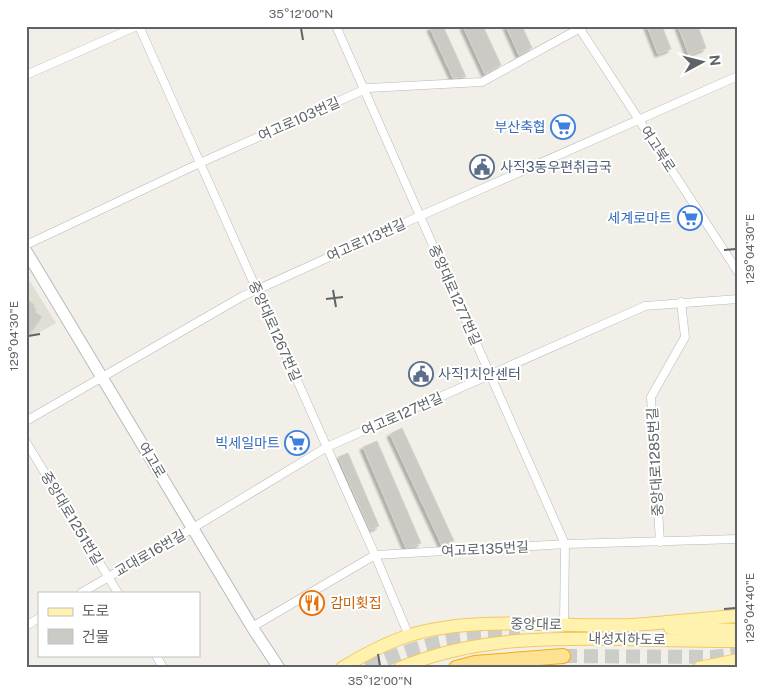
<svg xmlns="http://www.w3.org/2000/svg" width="764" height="694" font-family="'Public Sans','Noto Sans KR',sans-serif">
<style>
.education{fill:#e1ded6}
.building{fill:#cccac5;stroke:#d6d1c6;filter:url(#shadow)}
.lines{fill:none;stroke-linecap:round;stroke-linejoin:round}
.highway-tunnel{stroke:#ccccc8;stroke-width:14;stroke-dasharray:14 7;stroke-linecap:butt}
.street-casing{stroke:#b5b8bc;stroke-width:9}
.secondary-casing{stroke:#b6babf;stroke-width:13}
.primary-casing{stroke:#f2c960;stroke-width:14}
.highway-casing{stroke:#f9ab00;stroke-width:16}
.street{stroke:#fff;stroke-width:8}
.secondary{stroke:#fff;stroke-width:11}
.primary{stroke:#fff2af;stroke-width:12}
.highway{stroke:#fde293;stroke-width:14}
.ticks{fill:none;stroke:#5f6368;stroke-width:2}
.labels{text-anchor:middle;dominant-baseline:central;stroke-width:4;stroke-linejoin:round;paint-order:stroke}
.street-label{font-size:14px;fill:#5f6368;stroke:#fff}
.shop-label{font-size:14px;fill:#366cbe;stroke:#fff;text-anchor:end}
.service-label{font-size:14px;fill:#4e5e75;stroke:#fff;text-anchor:start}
.food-label{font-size:14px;fill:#c56008;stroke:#fff;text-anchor:start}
.neatline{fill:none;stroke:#5f6368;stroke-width:2}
.ticks-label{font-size:12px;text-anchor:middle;fill:#5f6368}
</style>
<defs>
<filter id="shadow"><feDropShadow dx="-3" dy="3" stdDeviation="1" flood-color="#0004"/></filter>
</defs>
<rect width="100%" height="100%" fill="#f1efe8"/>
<path class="education" d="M26 275 56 323 26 340Z"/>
<path class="building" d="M434 26H443L466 77 453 78 430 28Z
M463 26H483L501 65 485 74Z
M506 26H522L532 48 519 55Z
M647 26H662L671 49 658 54Z
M678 26H698L706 48 689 55Z
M26 299 35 305 33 307 36 309 35 312 42 317 26 338Z
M402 428 454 541 445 545 442 546 390 434Z
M377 441 421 543 411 547 406 548 363 447Z
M348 453 379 526 370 530 338 457Z"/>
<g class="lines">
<path class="highway-tunnel" d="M564 633 620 631
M563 656 712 657 738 654
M367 668C397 653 433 642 466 638 484 636 502 636 520 636"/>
<defs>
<path id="street" d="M139 26 375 555 409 636
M336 26 565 544 564 625
M578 26 738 272
M26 75 137 26
M26 245 200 163 368 88 482 82 584 26
M26 421 243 296 420 216 738 76
M26 442 118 593
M660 542 651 397 685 337 681 302
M81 593 193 528 327 447 645 306 738 299
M26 626 39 618
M252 627 375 555 567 544 738 539
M156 655 163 668"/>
<path id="secondary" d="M26 251 252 627 279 668"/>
<path id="primary" d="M670 628 738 630
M342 668C363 655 384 644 407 636 476 614 560 628 631 625 667 623 702 618 738 616
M400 668C471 638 544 638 620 639 659 640 698 641 738 641
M699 668 738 660"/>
<path id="highway" d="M456 668 475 663 563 656"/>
</defs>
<use href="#street" class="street-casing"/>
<use href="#secondary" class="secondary-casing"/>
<use href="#primary" class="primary-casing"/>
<use href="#highway" class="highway-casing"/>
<use href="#street" class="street"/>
<use href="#secondary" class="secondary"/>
<use href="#primary" class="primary"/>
<use href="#highway" class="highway"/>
</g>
<path class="ticks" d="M301 28 303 40M724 250 736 249M333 290 336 307M326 299 343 297M28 336 40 334M724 609 736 608M378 654 380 666"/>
<defs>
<symbol id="supermarket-ring" viewBox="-11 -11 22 22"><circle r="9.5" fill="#fff" stroke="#3f7fe0" stroke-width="1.5"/><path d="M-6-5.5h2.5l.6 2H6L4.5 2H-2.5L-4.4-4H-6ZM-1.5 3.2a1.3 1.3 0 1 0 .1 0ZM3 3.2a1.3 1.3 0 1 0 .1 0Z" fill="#3f7fe0"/></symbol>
<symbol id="civic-ring" viewBox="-11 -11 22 22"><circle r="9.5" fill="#fff" stroke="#5c6f8a" stroke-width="1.5"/><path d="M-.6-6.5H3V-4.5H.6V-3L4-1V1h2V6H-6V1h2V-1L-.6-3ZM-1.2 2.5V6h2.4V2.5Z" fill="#5c6f8a"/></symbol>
<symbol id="restaurant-ring" viewBox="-11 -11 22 22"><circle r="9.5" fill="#fff" stroke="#e8710a" stroke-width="1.5"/><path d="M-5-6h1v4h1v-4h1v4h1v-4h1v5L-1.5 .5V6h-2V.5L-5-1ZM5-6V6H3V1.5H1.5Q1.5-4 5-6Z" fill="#e8710a"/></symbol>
</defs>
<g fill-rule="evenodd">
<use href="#supermarket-ring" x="549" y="113" width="28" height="28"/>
<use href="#civic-ring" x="468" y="153" width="28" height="28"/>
<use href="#supermarket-ring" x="676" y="204" width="28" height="28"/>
<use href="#civic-ring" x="407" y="360" width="28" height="28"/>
<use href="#supermarket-ring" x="283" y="429" width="28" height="28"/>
<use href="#restaurant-ring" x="298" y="589" width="28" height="28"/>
</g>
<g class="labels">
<g class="street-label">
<text transform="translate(299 119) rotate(-24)">여고로103번길</text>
<text transform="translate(658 149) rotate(57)">여고북로</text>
<text transform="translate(366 240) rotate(-24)">여고로113번길</text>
<text transform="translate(455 295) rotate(66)">중앙대로1277번길</text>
<text transform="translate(275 331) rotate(66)">중앙대로1267번길</text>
<text transform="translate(402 414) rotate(-24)">여고로127번길</text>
<text transform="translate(152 460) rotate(59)">여고로</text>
<text transform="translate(655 462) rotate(-93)">중앙대로1285번길</text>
<text transform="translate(72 518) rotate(59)">중앙대로1251번길</text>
<text transform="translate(485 549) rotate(-3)">여고로135번길</text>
<text transform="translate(150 553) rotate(-30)">교대로16번길</text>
<text transform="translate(536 624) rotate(1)">중앙대로</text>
<text transform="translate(627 639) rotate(1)">내성지하도로</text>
</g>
<g class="shop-label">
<text x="546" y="127">부산축협</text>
<text x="672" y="218">세계로마트</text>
<text x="280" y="443">빅세일마트</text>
</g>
<g class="service-label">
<text x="500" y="167">사직3동우편취급국</text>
<text x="438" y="374">사직1치안센터</text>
</g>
<g class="food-label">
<text x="330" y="603">감미횟집</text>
</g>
</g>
<rect width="764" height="694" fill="none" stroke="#ffffff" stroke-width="55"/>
<rect x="38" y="592" width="162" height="65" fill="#ffffff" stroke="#bfc1c3"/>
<rect x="48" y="608" width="25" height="8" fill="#fff2af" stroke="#bfc1c3"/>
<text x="82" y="616" font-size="15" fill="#5f6368">도로</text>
<rect x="48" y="629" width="25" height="15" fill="#cccac5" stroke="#bfc1c3"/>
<text x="82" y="642" font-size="15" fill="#5f6368">건물</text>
<g transform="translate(702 62) rotate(83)" stroke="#ffffff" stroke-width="4" paint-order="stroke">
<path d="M0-4L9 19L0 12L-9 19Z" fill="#5f6368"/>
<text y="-8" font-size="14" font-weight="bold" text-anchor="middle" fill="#5f6368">N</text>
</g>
<rect x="28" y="28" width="708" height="638" class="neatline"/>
<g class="ticks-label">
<text x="301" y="18">35°12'00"N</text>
<text transform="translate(750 249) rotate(-90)" y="4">129°04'30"E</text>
<text transform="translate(14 336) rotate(-90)" y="4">129°04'30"E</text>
<text transform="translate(750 608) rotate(-90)" y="4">129°04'40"E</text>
<text x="380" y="685">35°12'00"N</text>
</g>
</svg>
